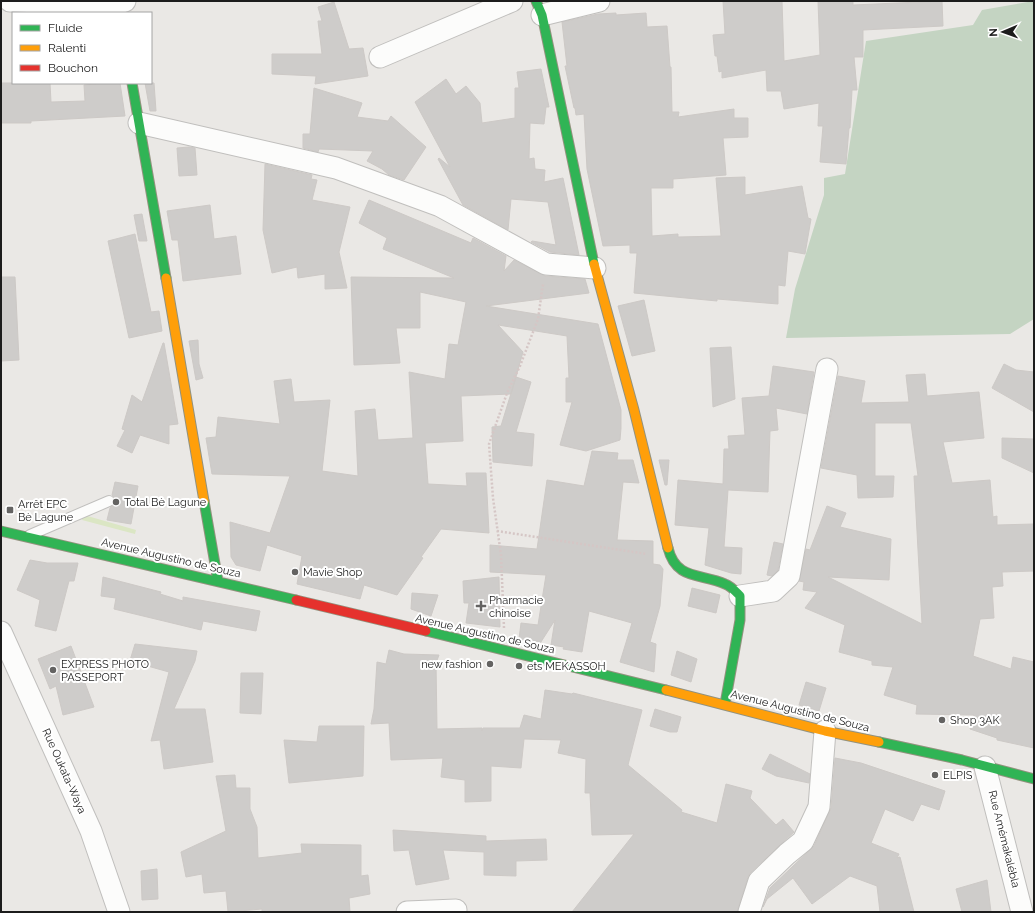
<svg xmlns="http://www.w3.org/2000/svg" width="1035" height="913" font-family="Raleway,sans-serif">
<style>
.grass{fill:#dbe6c4}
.cemetery{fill:#c4d4c2}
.building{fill:#ceccca;stroke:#cdc9c6}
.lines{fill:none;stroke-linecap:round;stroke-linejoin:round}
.lane-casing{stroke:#c0bfbd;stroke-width:12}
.street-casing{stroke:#c0bfbd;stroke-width:23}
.fast-casing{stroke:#93927e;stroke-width:11}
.slow-casing{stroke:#93927e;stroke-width:11}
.jam-casing{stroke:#93927e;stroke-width:11}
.path{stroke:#d5c6c5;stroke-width:2.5;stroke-dasharray:2 2;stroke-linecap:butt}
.lane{stroke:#fcfcfb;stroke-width:10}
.street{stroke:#fcfcfb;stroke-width:21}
.fast{stroke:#30b455;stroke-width:9}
.slow{stroke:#ff9f0a;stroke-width:9}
.jam{stroke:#e5322d;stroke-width:9}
.poi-dot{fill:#646362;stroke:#fff;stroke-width:1.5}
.labels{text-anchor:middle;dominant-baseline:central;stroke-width:4;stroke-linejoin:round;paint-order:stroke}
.poi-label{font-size:11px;fill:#1c1c1c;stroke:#fff;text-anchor:start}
.street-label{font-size:11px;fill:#1c1c1c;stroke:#fff}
</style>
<rect width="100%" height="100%" fill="#eae8e5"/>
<path class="grass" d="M84 515 136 530 135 534 82 520Z"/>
<path class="cemetery" d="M1034 1V319L1010 334 786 338 795 289 824 195V178L845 174 866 41 973 25 982 10Z"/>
<path class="building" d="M723 1H782L784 61 820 55 818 1H853V5L942 1 943 26 863 30V57H854L857 90H852L850 128H849L846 164 820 162 823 126H818L819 103 784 109 781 91H767L766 70 722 78V71L719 72 717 56H715L713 35 725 34Z
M334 2 349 49 363 48 368 76 315 84 316 76 272 74V54H322L318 21H322L318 7Z
M616 13V15L646 13 647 27 667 26 670 67H671L672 112H679L678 117 734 109V118H748V137L723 138 726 175 673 179V188H651L652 236 678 234V237L721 236 716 178 745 177V195L802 186 808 218 811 219 805 254 788 251 785 286 778 285V304L717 299V301L634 293 637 253H630V245L603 246 587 169 584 114 576 115 575 108H574L565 66H567L562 22 598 14Z
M541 69 549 107H546L544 124 530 123 529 159 534 158 535 169 545 170 544 182 563 178 579 255 550 252 531 242 532 241 556 245 548 202 511 199 508 230 463 205 438 159 439 158 450 167 415 102 446 79 456 94 466 86 480 103 482 123 515 118V88H519L517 72Z
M1 83H50L51 102 85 101 84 85 96 84V83H120L125 116 31 121V123H1Z
M145 83H154L156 111H150Z
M314 88 362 103 357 117 388 121 391 116 426 147 404 180 389 175 382 169 367 161 373 151 319 149 318 152 303 148V134H310Z
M189 147 195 148 197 175 179 176 177 148Z
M265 164 312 175 311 179 317 180 312 200 350 207 339 252 347 288 325 289V274L298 278 297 267 272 273 263 230Z
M369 200 471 243 473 238 506 256 504 271 514 260 545 276 585 279 589 293 486 306 598 324 621 410V428L620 440 586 451 560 445 572 402H566V378H569L567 336 498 325 523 352 511 394 461 396 463 441 425 443 428 484 467 486 466 473H486L489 533 441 529 421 557 423 558 397 595 364 585 360 599 297 584 302 556 267 545 260 571 236 565 231 557 230 522 270 533 290 476 212 474 206 438 216 437 218 417 280 424 274 381 291 379 294 402 330 400 322 471 358 476 355 411 375 409 378 440 413 438 409 372 445 379 449 344 458 345 466 302 420 292V328H396L400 363 354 365 351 277 454 278 383 249 387 238 359 223Z
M210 205 214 239 236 236 241 274 183 281 178 240H172L167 211Z
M142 214 147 241H139L134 215Z
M135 234 151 312 159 311 162 331 129 338 108 241Z
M1 277H15L19 360 1 361Z
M644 300 655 351 632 356 618 306Z
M198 340 199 364 203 378 196 380 189 341Z
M163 343H164L178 424 169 425V444L140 435 132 453 117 446 125 430 122 429 132 395 142 402Z
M731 347 735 399 713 407 710 348Z
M1004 364 1016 370 1034 372V412L992 388Z
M773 366 814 372 807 414 776 408 778 430 770 431 768 492 728 490 724 547 742 548 741 574 731 573 705 565 709 528 675 525 678 480 723 484 724 449H729L728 436 745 435 742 398 769 396Z
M925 374 927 396 979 392 984 438 943 442 952 483 990 480 993 517 997 516V525L1034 524V571L1002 572 1003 586 992 587 994 618 980 619 973 656 1011 669 1013 657 1034 662V748L997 740V738L970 729 974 715 916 714 917 705 884 695 893 667 872 665V661L839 652 845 625 805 608 817 592 803 590 804 582 799 581 806 549 810 550 827 506 846 513 840 527 891 539 889 580 828 577 922 624 914 476H918L911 423H875V476H894L893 497 858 498 857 475 821 468 838 376 865 381 861 403 909 402 906 375Z
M516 377 531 382 516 432 534 434 532 466 493 462 492 427 501 426Z
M1002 438 1034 439V473L1002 458Z
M592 451 618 453 617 460H633L639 483 623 482 617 540 653 541V564L660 565 663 569 660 606 650 642 656 644 654 672 620 662 632 623 589 611 582 652 563 649 564 647 551 645 555 620 539 645 534 644 535 642 519 639 521 623 538 625 546 575 490 572V545L537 549 547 480 584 486Z
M659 460H669L667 485H665Z
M115 482 138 486 131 524 107 520 110 508 114 505 115 502V498L112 495Z
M774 542 783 544 778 570 772 576 767 575Z
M30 560 47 563H78L74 581H69L56 631 35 626 40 600 17 590Z
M103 577 161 592 160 594 183 601V597L260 611 256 631 203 621 201 630 114 609 116 598 101 596Z
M499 577 500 627 466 623 469 603H464L463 581Z
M692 588 720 595 716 613 688 606Z
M412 593 438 595 431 616 411 609Z
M135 644 197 651 195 661 174 709H205L213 762 164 769 160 740 151 741 169 672 144 665 128 667Z
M71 646 94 707 63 715 56 686 50 689 38 659Z
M389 650 404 654 439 655 436 663 437 729 482 728V731L483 728H520L524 715 541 719 545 690 572 694 573 693 642 710 628 765 682 810 681 812 717 823 726 784 752 791 750 798 776 825 783 819 794 832 750 873 748 877 737 912H572L634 834 592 835 590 793H585L586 759 558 753 561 740 524 739 521 768 491 766V801L465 802V780L441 777 443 758 391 760 389 723 371 724 374 709 377 662 386 664Z
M677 651 697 659 691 682 671 675Z
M241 673H263L261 714 240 713Z
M806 682 826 688 819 711 799 705Z
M655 709 681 717 677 732H670L650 726Z
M319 726H364L363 776 289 783 284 740 317 742Z
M770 754 810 774 809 783 776 776 762 769Z
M835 758 861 763 945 791 939 810 921 804 913 821 885 809 871 843 899 854 897 858 900 857 914 912H880L877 886 850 876 812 904 793 878 767 899 763 907 770 888 814 846 831 808Z
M235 775 236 788H250V809L257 827 258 858 302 853 301 844 361 845V876L368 875 370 894 349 898 350 912H262V909L228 912 226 891 204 893 202 874 186 877 181 852 226 831 216 776Z
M393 830 486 836V841L546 839 547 860 516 861V876L484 875V852L443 850 449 879 416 885 409 850 394 851Z
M157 869 158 899 142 900 141 871Z
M987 880 991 912H962L956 889Z"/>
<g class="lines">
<defs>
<path id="lane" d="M30 535 109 501"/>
<path id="street" d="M10 1 117 4 125 1
M542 15 599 1
M380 57 512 1
M139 123 336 168 440 206 546 264 595 268
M740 596 773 591 789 576 827 369
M1 632 91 831 119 912
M985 767 1022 912
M407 912 456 910
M749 912 759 881 787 854 803 841 819 807 825 731"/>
<path id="fast" d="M536 1 542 15 594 264
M132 83 166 278
M204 501 218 581
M1 531 296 600
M668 548C676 581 702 573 725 584 731 586 736 592 740 596V620L725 704
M426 631 666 690
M879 742 962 760 1034 779"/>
<path id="slow" d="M594 264 634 410 668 548
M166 278 204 501
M666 690 825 731 879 742"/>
<path id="jam" d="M296 600 426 631"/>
</defs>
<use href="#lane" class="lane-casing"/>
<use href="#street" class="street-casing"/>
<use href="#fast" class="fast-casing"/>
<use href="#slow" class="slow-casing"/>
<use href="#jam" class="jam-casing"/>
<path class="path" d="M497 531 647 554
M504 628 501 555 493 498 489 444 507 393 520 366 538 319 543 284"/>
<use href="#lane" class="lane"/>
<use href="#street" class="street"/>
<use href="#fast" class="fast"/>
<use href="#slow" class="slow"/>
<use href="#jam" class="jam"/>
</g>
<g class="poi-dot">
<circle cx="116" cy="502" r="4"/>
<rect x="6" y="506" width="8" height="8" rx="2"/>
<circle cx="295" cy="572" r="4"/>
<path d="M479 600h4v4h4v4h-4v4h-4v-4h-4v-4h4z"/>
<circle cx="490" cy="664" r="4"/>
<circle cx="519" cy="666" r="4"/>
<circle cx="53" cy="670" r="4"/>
<circle cx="942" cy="720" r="4"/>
<circle cx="935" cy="775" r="4"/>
</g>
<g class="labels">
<g class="poi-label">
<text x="124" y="502">Total Bè Lagune</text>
<text x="18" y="504">Arrêt EPC<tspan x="18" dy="13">Bè Lagune</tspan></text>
<text x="303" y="572">Mavie Shop</text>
<text x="489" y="600">Pharmacie<tspan x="489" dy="13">chinoise</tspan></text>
<text x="61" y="664">EXPRESS PHOTO<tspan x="61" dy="13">PASSEPORT</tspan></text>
<text x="482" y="664" text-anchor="end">new fashion</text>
<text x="527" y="666">ets MEKASSOH</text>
<text x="950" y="720">Shop 3AK</text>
<text x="943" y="775">ELPIS</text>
</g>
<g class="street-label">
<text transform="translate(171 558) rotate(13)">Avenue Augustino de Souza</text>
<text transform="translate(485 634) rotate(13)">Avenue Augustino de Souza</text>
<text transform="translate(800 711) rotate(14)">Avenue Augustino de Souza</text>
<text transform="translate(64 771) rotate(66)">Rue Oukata-Waya</text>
<text transform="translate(1004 839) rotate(76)">Rue Amémakalébla</text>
</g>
</g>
<rect width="1035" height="913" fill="none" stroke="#1c1c1c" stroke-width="4"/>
<rect x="12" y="12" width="140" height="72" fill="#ffffff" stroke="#a4a4a4"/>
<rect x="20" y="25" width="20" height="6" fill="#30b455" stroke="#a4a4a4"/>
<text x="48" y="32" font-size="12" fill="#1c1c1c">Fluide</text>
<rect x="20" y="45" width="20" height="6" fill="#ff9f0a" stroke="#a4a4a4"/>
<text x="48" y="52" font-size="12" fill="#1c1c1c">Ralenti</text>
<rect x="20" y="65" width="20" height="6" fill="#e5322d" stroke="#a4a4a4"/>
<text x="48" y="72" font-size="12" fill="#1c1c1c">Bouchon</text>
<g transform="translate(1003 32) rotate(268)" stroke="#ffffff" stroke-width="3" paint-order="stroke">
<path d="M0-3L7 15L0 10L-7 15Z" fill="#1c1c1c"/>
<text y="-6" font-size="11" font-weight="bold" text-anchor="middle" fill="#1c1c1c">N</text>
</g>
</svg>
